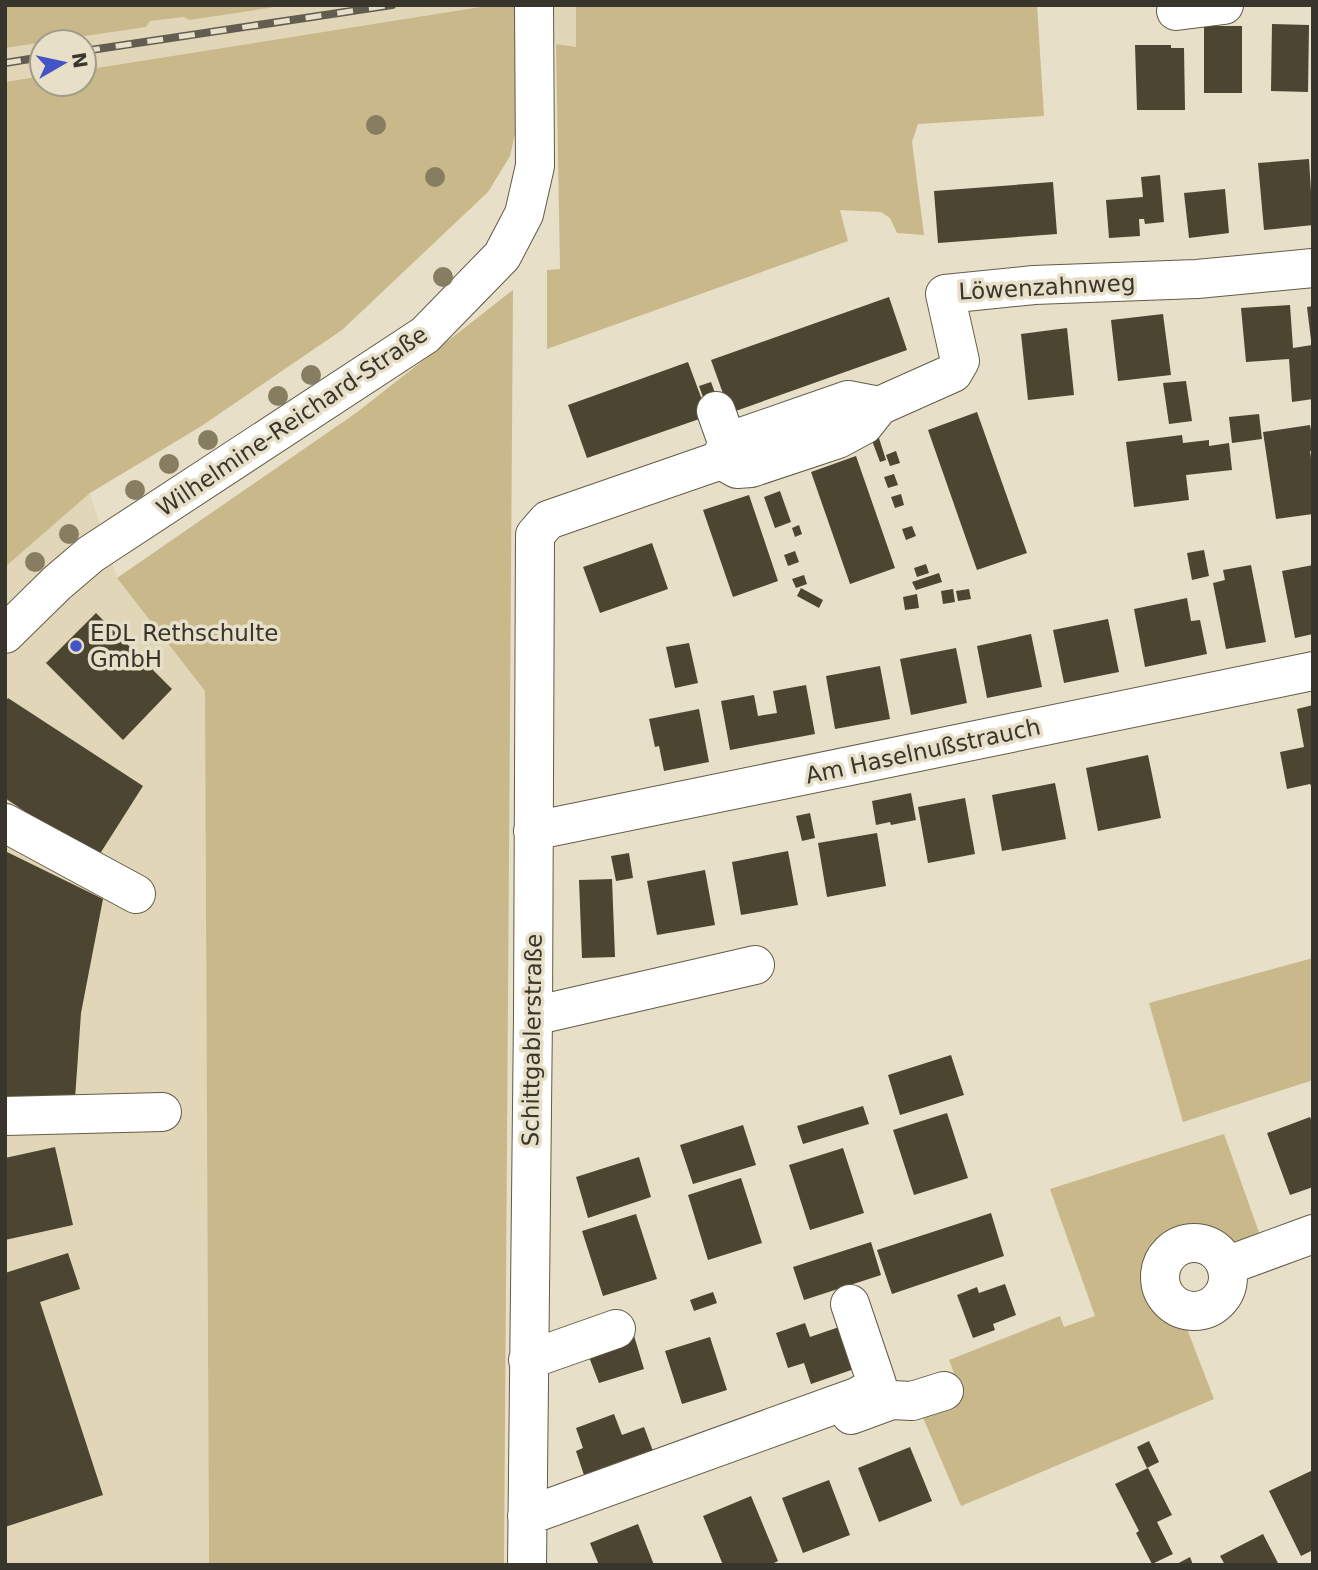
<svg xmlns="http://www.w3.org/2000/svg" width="1318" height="1570" font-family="'DejaVu Sans',sans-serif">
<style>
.built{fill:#e1d7b8}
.green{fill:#c8b88a}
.building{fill:#4b4531}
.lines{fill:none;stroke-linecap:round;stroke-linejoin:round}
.minor-casing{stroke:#625b47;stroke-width:40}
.minor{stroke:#fff;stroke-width:38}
.rail-casing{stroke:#615d51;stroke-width:8}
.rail{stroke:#e7dfc8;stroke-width:5;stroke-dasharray:16;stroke-linecap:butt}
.tree{fill:#877e62}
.poi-dot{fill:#4354c8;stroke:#e7dfc8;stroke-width:2.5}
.labels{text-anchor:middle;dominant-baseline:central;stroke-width:7;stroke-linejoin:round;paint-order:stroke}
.street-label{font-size:23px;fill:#38352c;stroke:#e7dfc8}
.poi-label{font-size:23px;fill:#38352c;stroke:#e7dfc8;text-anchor:start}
</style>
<rect width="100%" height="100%" fill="#e7dfc8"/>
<path class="built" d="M288 5H493L84 70V42H44L146 27 150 21 184 17 191 20Z
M522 5H576V47L556 44Z
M42 42V76L5 82V48Z
M90 493 117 578 205 691 209 1565H5V567Z"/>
<path class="green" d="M5 5H288L190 20 184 17 150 21 146 27 5 48Z
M493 5H519L522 103 510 156 488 192 342 330 200 427 90 493 5 567V82L42 76V84H84V70Z
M576 5H1037L1044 116 918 124 912 142 924 235 897 233 890 218 881 212 840 210 848 241 547 349V270L560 269 556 44 576 47Z
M513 290 504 1565H209L205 691 117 578 356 413Z
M1313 958V1080L1183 1122 1149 1003Z
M1224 1134 1261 1238 1235 1247 1200 1232 1176 1234 1154 1254C1150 1289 1145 1307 1184 1321L1214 1399 961 1506 921 1413 963 1397 949 1360 1060 1316 1064 1327 1095 1316 1050 1189Z"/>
<path class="building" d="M1272 24 1309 25 1308 92 1271 91Z
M1204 26H1242V93H1204Z
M1135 45H1171V48H1184L1185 110H1137Z
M1309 159 1313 225 1264 230 1258 163Z
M1160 175 1164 222 1145 224 1144 219H1139L1140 236 1109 238 1106 200 1143 197 1141 177Z
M1053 182 1057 234 938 243 934 191Z
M1225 189 1229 233 1189 238 1184 193Z
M889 297 907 350 730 413 711 360Z
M1290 305 1293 348 1312 345 1313 353V399L1292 402 1289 359 1246 362 1241 308Z
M1313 306V339L1311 340 1307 307Z
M1163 314 1171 375 1118 381 1111 320Z
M1067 328 1074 395 1028 400 1021 334Z
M688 362 708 416 587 458 568 405Z
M1186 381 1192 421 1169 424 1163 383Z
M711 382 721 409 709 414 699 386Z
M977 412 1027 553 977 570 928 430Z
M1259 414 1262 439 1232 443 1229 417Z
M1310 425 1313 441V451H1310L1313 471V514L1276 519 1263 432Z
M878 435 886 460 880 462 871 438Z
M1182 435 1183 443 1209 440V446L1229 443 1232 470 1186 475 1189 500 1134 507 1126 442Z
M896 451 900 463 890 466 886 455Z
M856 456 895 568 850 584 811 472Z
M894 474 898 485 888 488 884 477Z
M780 491 791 522 775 528 764 497Z
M901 494 904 505 895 508 891 497Z
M749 495 778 581 733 597 703 510Z
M799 525 802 534 795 537 792 528Z
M912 526 916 536 906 540 902 529Z
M652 543 668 589 600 613 583 567Z
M1204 550 1209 576 1192 580 1187 553Z
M795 551 799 562 788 566 784 555Z
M926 564 929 573 917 577 914 568Z
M1251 565 1266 642 1226 649 1213 583 1225 580 1223 570Z
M1313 565V634L1295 638 1282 571Z
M939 573 942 582 916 590 912 582Z
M804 575 807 584 796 588 792 579Z
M801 588 823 600 819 608 797 596Z
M953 589 955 602 943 604 941 591Z
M969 589 971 599 958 601 956 591Z
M917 594 919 608 905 610 903 597Z
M1187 598 1191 621 1200 620 1207 654 1145 667 1134 609Z
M96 613 172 689 123 740 46 663Z
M1108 619 1119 672 1064 683 1053 630Z
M1031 634 1042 687 987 698 977 646Z
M689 643 698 683 675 688 666 647Z
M956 648 967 703 911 715 900 659Z
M880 666 890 719 835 729 826 676Z
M806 685 815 734 730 750 721 701 754 695 758 716 777 713 773 691Z
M8 698 143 786 96 860 5 798V702Z
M1313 705V789L1310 784 1287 789 1280 752 1304 747 1297 709Z
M699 709 709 762 664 771 659 746 655 747 649 719Z
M1148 755 1161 818 1098 831 1086 768Z
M1055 783 1066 839 1002 851 992 795Z
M911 793 916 820 891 825 890 822 876 825 872 801Z
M965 798 975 854 928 863 918 807Z
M810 813 815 838 802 841 796 816Z
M877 833 886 886 827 897 818 843Z
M5 851 103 899 81 1013 75 1099 5 1104Z
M788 851 798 905 741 915 732 862Z
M629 853 633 878 616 881 611 856Z
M705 870 715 925 657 935 647 881Z
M612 879 615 957 582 958 579 880Z
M951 1055 964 1095 900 1115 888 1075Z
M863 1106 869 1124 803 1144 797 1126Z
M947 1113 968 1178 914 1195 893 1130Z
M1310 1117 1313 1125V1187L1290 1195 1267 1133Z
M743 1125 756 1165 693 1184 680 1145Z
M55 1147 73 1225 5 1240V1158Z
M843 1148 864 1213 810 1230 789 1165Z
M639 1157 651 1197 588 1218 576 1177Z
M741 1178 762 1243 708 1260 688 1195Z
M991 1213 1004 1256 892 1294 877 1250Z
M636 1214 657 1279 603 1296 582 1231Z
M871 1242 881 1275 804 1300 793 1267Z
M68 1253 80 1289 40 1302 103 1495 5 1527V1273Z
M1005 1284 1016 1315 993 1324 995 1330 973 1338 957 1295 977 1287 979 1293Z
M713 1292 717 1303 694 1311 690 1300Z
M805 1323 810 1337 842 1326 857 1368 811 1384 804 1363 788 1368 776 1333Z
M632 1329 644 1369 599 1383 584 1344Z
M710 1337 727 1390 682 1404 665 1351Z
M614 1414 622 1435 644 1427 653 1451 584 1475 576 1451 583 1448 576 1428Z
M1149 1441 1159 1462 1147 1468 1137 1447Z
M910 1447 932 1501 879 1522 858 1468Z
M1148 1468 1172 1515 1157 1522 1173 1554 1152 1564 1136 1533 1139 1531 1115 1484Z
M1313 1470V1550L1301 1556 1269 1491Z
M829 1480 850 1535 803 1553 782 1498Z
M751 1496 778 1561 770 1565H723L703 1516Z
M638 1524 654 1565H599L590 1543Z
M1263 1534 1279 1565H1225L1220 1556Z
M1190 1557 1193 1565H1175Z"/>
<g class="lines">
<defs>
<path id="minor" d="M1176 11 1224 5
M716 411 727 442
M721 460 727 442 848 400 879 406
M5 634 57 583 91 554 425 335 502 256 524 214 535 166 534 5
M5 823 136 894
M533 831 1313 671
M533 1016 755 965
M5 1116 162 1112
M1160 1277a34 34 0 1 1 68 0a34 34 0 1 1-68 0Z
M1226 1266 1313 1234
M528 1360 616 1329
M851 1415 892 1400 912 1401 944 1391
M527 1516 859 1396 877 1384 850 1304
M527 1565 533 1016 535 535 548 520 721 460 737 469 751 468 838 439 864 425 879 406 953 373 960 361 945 294 1034 285 1197 279 1313 268"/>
</defs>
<use href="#minor" class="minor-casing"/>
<use href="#minor" class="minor"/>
<defs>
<path id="rail" d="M84 51 392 5
M5 63 42 57"/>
</defs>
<use href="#rail" class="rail-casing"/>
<use href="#rail" class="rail"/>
</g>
<g class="tree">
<circle cx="376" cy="125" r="10"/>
<circle cx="435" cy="177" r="10"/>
<circle cx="443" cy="277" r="10"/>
<circle cx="311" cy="375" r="10"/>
<circle cx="278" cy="396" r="10"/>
<circle cx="208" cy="440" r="10"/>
<circle cx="169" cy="464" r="10"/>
<circle cx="135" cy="490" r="10"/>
<circle cx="69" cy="534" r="10"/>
<circle cx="35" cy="562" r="10"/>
</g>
<circle class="poi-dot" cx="76" cy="646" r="7"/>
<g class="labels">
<g class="street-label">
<text transform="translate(1047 287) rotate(-3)">Löwenzahnweg</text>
<text transform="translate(292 421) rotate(-34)">Wilhelmine-Reichard-Straße</text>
<text transform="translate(923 751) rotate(-12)">Am Haselnußstrauch</text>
<text transform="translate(532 1040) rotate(-89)">Schittgablerstraße</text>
</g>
<g class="poi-label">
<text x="90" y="633">EDL Rethschulte<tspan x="90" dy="26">GmbH</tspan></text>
</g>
</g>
<rect width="1318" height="1570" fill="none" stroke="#38352c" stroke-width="14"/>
<g transform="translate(63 63) rotate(81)"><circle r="33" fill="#e7dfc8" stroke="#a19b8a" stroke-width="2"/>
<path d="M0-5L12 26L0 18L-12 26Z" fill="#4354c8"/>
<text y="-10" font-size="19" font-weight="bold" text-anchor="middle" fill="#38352c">N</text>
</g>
</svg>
